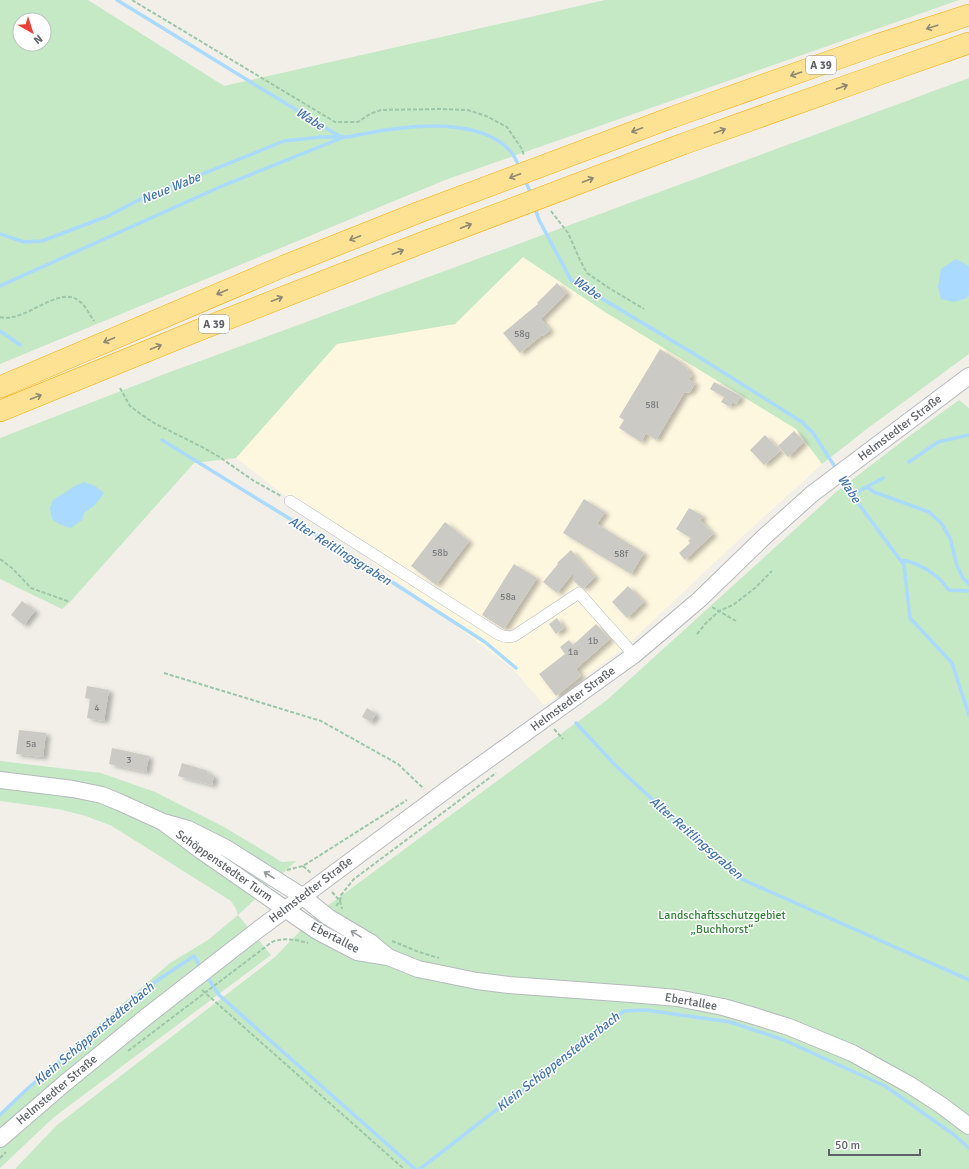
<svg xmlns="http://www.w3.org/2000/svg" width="969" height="1169" viewBox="0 0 969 1169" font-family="Signika,sans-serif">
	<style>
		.commercial { fill: #fef7e0 }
		.green { fill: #c5e8c5; fill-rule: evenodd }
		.water { fill: #aadaff }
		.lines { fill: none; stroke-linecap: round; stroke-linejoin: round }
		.stream { stroke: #aadaff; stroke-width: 3.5 }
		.building { fill: #cccac5; filter: url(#shadow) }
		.street-casing { stroke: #b5b8bc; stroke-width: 12 }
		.secondary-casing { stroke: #b6babf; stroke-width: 18 }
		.highway-casing { stroke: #f9ab00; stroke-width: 22 }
		.path { stroke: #9cc7a9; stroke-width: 2; stroke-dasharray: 4 2; stroke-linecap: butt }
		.street { stroke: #fff; stroke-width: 11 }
		.secondary { stroke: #fff; stroke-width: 16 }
		.highway { stroke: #fde293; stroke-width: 21 }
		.highway-bridge-casing { stroke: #f9ab00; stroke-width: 22; stroke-linecap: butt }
		.highway-bridge { stroke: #fde293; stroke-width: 21 }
		.oneway { stroke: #8e8975 }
		.oneway2 { stroke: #979a9d }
		.labels { text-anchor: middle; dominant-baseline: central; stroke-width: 3; stroke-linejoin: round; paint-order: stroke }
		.number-label { font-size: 10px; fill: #7a7d7f }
		.shield { fill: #fff; stroke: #8f9295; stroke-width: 1 }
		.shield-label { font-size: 11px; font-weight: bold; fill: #5f6368 }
		.street-label { font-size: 12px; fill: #5f6368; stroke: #fff }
		.park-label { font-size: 12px; fill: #348238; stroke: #fff }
		.water-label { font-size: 13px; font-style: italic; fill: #4174aa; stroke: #fff }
	</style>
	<defs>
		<filter id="shadow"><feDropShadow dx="4.5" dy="2.5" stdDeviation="2" flood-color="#0004"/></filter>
	</defs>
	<rect width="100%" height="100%" fill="#f1efe8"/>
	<path class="commercial" d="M523 257 605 312 663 344 796 429 822 464 745 534 626 646 559 696 544 705 513 669 236 458 270 407 322 340 455 324Z"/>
	<path class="green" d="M0 0H88L224 86 605 0H959L445 180 0 364ZM20 20H44V44H20Z
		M969 78V354L868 428 822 464 796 429 605 312 523 257 455 324 337 344 236 458 194 463 70 602 62 609 0 579V438L162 375Z
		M959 400 969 408V1169H15L57 1125 275 957 303 928 326 907 607 700 835 493 904 440Z
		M0 761 101 773 155 792 224 827 282 862 296 861 238 915 271 955 54 1117 0 1168V1115L62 1056 170 963 208 940 238 915 236 909 231 901 112 826 86 816 58 809 0 801Z"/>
	<path class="water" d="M956 259 969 266V294L967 298 954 302 941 299 938 287 941 269Z
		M84 482 95 486 104 493 95 505 84 513 82 520 71 528 59 524 52 519 50 508 53 500 75 486Z"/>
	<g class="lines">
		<path class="stream" d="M117 0 334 133C337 135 342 137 345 137 349 137 354 136 357 135 369 133 382 130 394 129 429 124 487 122 512 153 515 157 517 162 519 167
			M525 180 531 194
			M535 208 539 220 571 280 691 352 802 422 813 433 837 470
			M0 234 24 242 42 241 108 216 143 198 284 141 321 137H341
			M0 286 222 186 344 137
			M0 331 20 345
			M162 440 381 575 485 642 516 668
			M909 462 938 442 969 435
			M842 478 852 495 904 565 910 618 952 663 969 715
			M867 487 874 492 929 512 941 523 950 538 957 566 963 578 969 584
			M852 495 883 478
			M900 560C912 561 926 568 936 576 941 580 945 585 949 590L969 591
			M576 723 616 766 737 877 969 980
			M206 975 219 995 415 1169
			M0 1115 26 1090 140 992 194 956 201 968
			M420 1169 624 1011 646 1010 730 1022 784 1040 885 1086 953 1134 969 1148"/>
	</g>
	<path class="building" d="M557 283 567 293 541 319 550 330 543 336 542 335 520 353 503 333 538 304 537 303Z
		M660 349 681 362 684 366 685 365 692 376 688 379 695 383 690 392 684 393 656 440 646 433 641 442 619 428 624 420 619 417Z
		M714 382 741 396 736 404 732 402 730 407 721 402 724 397 710 389Z
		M794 431 804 442 788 457 778 446Z
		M765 435 780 451 764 465 750 450Z
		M584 499 605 512 597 524 644 553 631 574 563 533Z
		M689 508 703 516 700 520 713 534 685 560 679 553 690 543 688 541 691 538 676 529Z
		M445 522 469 541 436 585 411 566Z
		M571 550 595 577 584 588 579 586 573 580V573L557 593 543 582 558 564 557 563Z
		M514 564 537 578 504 629 482 615Z
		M628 586 644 602 627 618 612 602Z
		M22 601 35 611 24 625 11 615Z
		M557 618 564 628 556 634 549 624Z
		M596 624 610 639 576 669 581 676 556 696 539 674 565 654 560 647 569 640 573 645Z
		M87 686 109 690 104 721 87 718 90 699 85 698Z
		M367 708 376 714 371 722 362 717Z
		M19 730 46 733 43 757 16 754Z
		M112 748 149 756 146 772 109 764Z
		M182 763 208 771 207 773 214 776 212 785 178 776Z"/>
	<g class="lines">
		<g class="street-casing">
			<path id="street" d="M290 501 498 634C504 637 508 638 514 636L579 593 634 655"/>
		</g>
		<g class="secondary-casing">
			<path id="secondary" d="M0 780 73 789 102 795 119 802 163 822 188 829 226 848 302 896 328 917 370 942 387 956
				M163 822 203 852 285 909 317 931 357 952 388 957 418 969 477 981 509 985 631 994 677 998 723 1007 754 1016 789 1027 852 1053 910 1085 941 1105 969 1126
				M0 1139 65 1083 146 1017 259 929 457 782 634 655 666 628 700 599 764 537 812 494 969 376"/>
		</g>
		<g class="highway-casing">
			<path id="highway" d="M673 117 876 45 969 15
				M683 144 886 72 969 43
				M0 387 284 266 417 213
				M0 411 194 332 429 240"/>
		</g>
		<path class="path" d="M132 0 335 122H358L370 114 381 110 442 109 468 110 486 116 507 127 522 149 524 156
			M551 211 568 233 580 260 587 273 609 288 644 309
			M0 317C24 324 59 284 79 301 86 306 89 314 94 321
			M120 388 130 406 142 415 154 423 202 447 218 456 254 481 281 496
			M0 559 12 568 31 588 70 602
			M712 607 736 621
			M697 634 706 623 719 611 733 605 755 588 772 571
			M164 673 321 721 398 764 424 789
			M554 729 563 739
			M303 866 311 873
			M287 870 303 866 407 800
			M332 892 340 901 342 909
			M336 906 340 901 341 895 354 879 496 773
			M392 941 419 952 439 958
			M202 990 404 1169
			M128 1051 272 942C285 937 296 940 308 943
			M0 1158 6 1152"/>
		<use href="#street" class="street"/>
		<use href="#secondary" class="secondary"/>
		<use href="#highway" class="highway"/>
		<g class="highway-bridge-casing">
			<path id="highway-bridge" d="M417 213 673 117
				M429 240 683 144"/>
		</g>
		<use href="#highway-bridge" class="highway-bridge"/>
	</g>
	<defs><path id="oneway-shaft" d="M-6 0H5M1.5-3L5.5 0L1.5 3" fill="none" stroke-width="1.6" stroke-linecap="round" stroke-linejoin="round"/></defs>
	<g class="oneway">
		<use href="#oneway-shaft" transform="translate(932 27) rotate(162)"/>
		<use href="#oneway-shaft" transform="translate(796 74) rotate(161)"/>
		<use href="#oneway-shaft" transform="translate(842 87) rotate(-20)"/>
		<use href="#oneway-shaft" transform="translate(637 130) rotate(159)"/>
		<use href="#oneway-shaft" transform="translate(720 131) rotate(-20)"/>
		<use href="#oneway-shaft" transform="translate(515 176) rotate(159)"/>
		<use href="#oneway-shaft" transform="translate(588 180) rotate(-21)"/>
		<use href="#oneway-shaft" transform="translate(466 226) rotate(-21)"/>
		<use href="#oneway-shaft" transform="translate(355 238) rotate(158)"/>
		<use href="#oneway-shaft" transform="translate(398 252) rotate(-21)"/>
		<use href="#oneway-shaft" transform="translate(222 292) rotate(157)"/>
		<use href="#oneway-shaft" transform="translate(277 299) rotate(-21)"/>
		<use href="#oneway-shaft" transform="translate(109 340) rotate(157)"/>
		<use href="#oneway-shaft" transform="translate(156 347) rotate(-22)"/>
		<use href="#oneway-shaft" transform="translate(36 397) rotate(-22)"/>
	</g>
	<g class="oneway2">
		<use href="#oneway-shaft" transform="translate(269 875) rotate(-147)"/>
		<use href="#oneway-shaft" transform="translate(356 934) rotate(-149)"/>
	</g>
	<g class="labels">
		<g class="number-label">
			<text x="522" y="334">58g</text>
			<text x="652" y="405">58l</text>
			<text x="440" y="553">58b</text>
			<text x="621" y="554">58f</text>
			<text x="508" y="597">58a</text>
			<text x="593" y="641">1b</text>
			<text x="573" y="652">1a</text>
			<text x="97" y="708">4</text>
			<text x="31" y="744">5a</text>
			<text x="129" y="760">3</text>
		</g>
		<g class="shield">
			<rect x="806" y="56" width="30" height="18" rx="3"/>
			<rect x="199" y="315" width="30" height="18" rx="3"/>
		</g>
		<g class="shield-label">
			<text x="821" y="65">A 39</text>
			<text x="214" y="324">A 39</text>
		</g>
		<g class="street-label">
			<text transform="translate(900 428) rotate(-37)">Helmstedter Straße</text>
			<text transform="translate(573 699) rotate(-36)">Helmstedter Straße</text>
			<text transform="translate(224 866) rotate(35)">Schöppenstedter Turm</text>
			<text transform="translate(311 890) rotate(-37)">Helmstedter Straße</text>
			<text transform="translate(335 938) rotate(27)">Ebertallee</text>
			<text transform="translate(691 1002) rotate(10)">Ebertallee</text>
			<text transform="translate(57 1090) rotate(-40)">Helmstedter Straße</text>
		</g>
		<g class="park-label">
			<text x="722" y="915">Landschaftsschutzgebiet<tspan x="722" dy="14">„Buchhorst“</tspan></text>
		</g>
		<g class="water-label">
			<text transform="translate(310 119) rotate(32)">Wabe</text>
			<text transform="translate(171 188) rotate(-22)">Neue Wabe</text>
			<text transform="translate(587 288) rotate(35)">Wabe</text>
			<text transform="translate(849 489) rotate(56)">Wabe</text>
			<text transform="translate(340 551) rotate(32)">Alter Reitlingsgraben</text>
			<text transform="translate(696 838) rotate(41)">Alter Reitlingsgraben</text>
			<text transform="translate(94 1034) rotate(-40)">Klein Schöppenstedterbach</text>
			<text transform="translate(558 1062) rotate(-38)">Klein Schöppenstedterbach</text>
		</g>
	</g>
	<g transform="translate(32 32) rotate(141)"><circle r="19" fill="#ffffff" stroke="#bfc1c3"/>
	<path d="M0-3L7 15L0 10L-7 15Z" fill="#ea4335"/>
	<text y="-6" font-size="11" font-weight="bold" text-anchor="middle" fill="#5f6368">N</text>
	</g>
	<path d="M829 1149v6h91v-6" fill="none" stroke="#5f6368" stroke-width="2"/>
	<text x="835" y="1149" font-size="12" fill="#5f6368" stroke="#ffffff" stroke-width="3" paint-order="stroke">50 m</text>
</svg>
